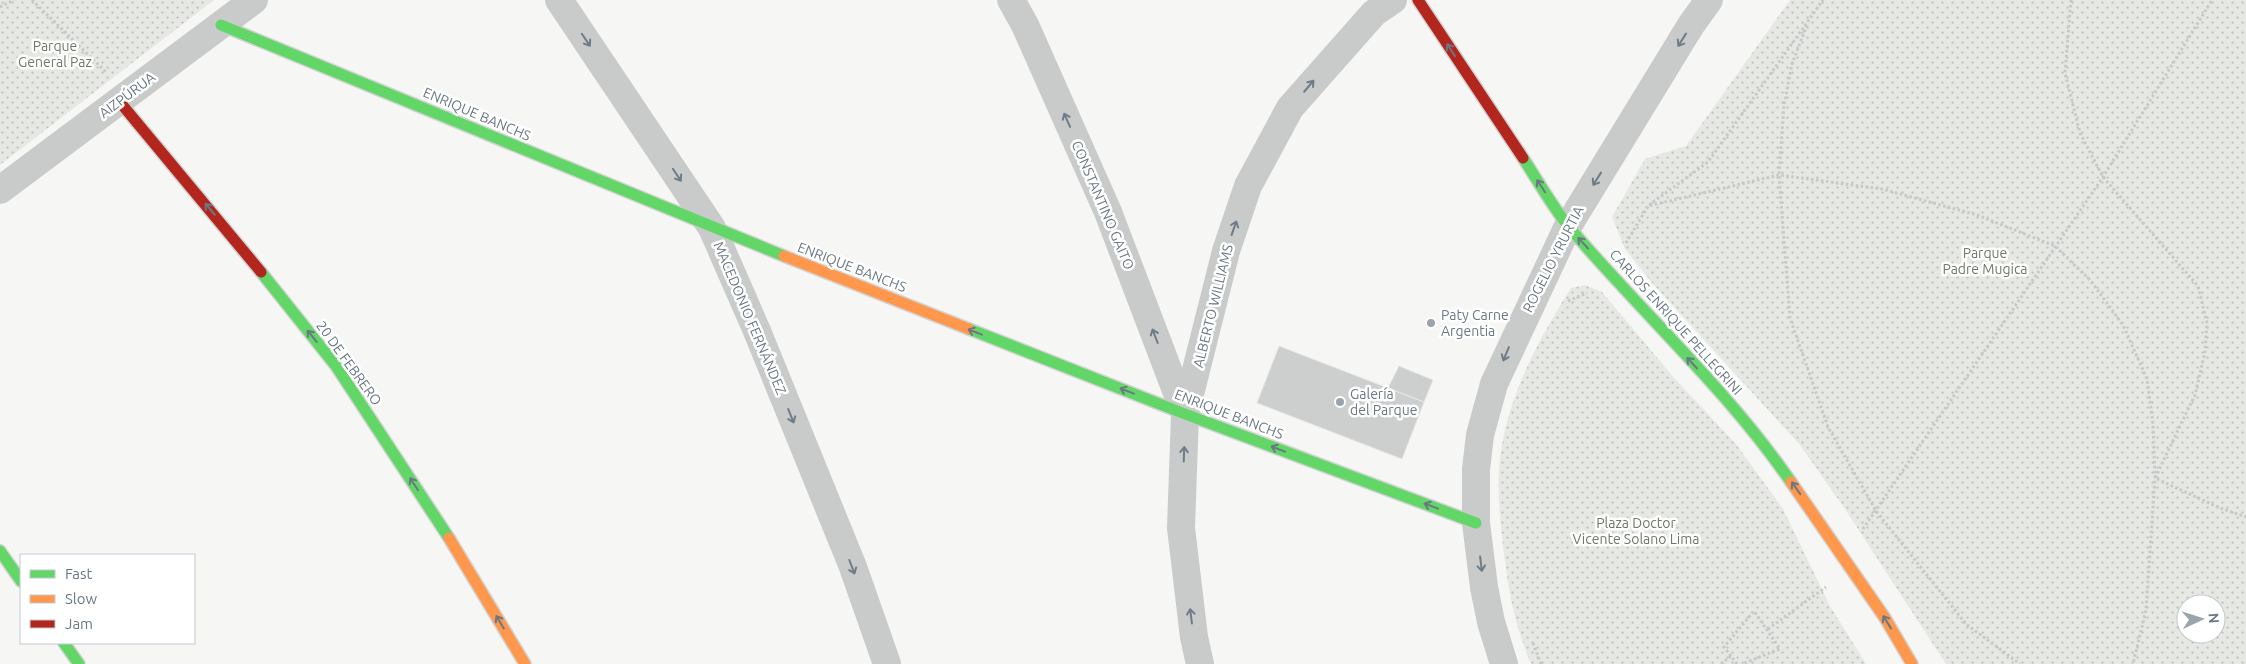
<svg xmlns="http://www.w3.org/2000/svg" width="2246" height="664" viewBox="0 0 2246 664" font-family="Ubuntu,sans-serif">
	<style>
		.park { fill: url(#park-dots); fill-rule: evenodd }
		.building { fill: #cdcece; stroke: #e6e6e5 }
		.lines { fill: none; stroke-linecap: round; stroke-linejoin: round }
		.fast-casing { stroke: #d2d3d3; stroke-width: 14 }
		.slow-casing { stroke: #d2d3d3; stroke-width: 14 }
		.jam-casing { stroke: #d2d3d3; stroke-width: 14 }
		.path { stroke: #c7c8c9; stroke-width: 3; stroke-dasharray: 2.5 2.5; stroke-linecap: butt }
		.street { stroke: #c9cbcb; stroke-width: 28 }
		.fast { stroke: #63d668; stroke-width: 11 }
		.slow { stroke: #ff974d; stroke-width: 11 }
		.jam { stroke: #b3261e; stroke-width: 11 }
		.oneway { stroke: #6e7c87 }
		.oneway2 { stroke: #697883 }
		.poi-dot { fill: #9aa4ab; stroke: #fff; stroke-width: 2 }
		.labels { text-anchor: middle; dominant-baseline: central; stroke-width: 5; stroke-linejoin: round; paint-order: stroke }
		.park-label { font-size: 14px; fill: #6b7b67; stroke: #fff }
		.street-label { font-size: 14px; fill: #697883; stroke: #fff }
		.poi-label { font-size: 14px; fill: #697883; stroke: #fff; text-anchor: start }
	</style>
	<defs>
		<pattern id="park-dots" width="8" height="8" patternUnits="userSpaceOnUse" patternTransform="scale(1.25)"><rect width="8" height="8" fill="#e5e8e3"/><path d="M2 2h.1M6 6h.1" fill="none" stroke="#bec1bd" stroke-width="1.8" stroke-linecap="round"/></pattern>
	</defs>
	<rect width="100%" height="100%" fill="#f6f6f5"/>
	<path class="park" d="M0 0H214L0 165Z
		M1790 0H2246V664H1946L1845 509 1800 445 1653 284 1625 249 1612 217 1645 159 1686 146ZM2186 604H2216V634H2186Z
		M1585 285 1602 292 1675 379 1736 444 1783 509 1830 606 1866 664H1531C1515 626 1509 594 1504 554 1500 520 1496 485 1501 451 1510 392 1539 339 1571 288Z"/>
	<path class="building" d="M1279 346 1424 402 1402 459 1257 403Z
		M1399 366 1433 380 1424 402 1388 388Z"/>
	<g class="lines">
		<g class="fast-casing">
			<path id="fast" d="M221 25 784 256
				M1523 158C1538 181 1552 206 1569 227 1642 313 1727 389 1791 482
				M261 272 336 366 449 538
				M969 329 1185 414 1476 523
				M0 551 21 581
				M64 643 79 664"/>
		</g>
		<g class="slow-casing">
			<path id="slow" d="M784 256 969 329
				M1791 482 1885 618 1912 664
				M449 538 525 664"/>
		</g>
		<g class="jam-casing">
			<path id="jam" d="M1418 0 1523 158
				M119 101 261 272"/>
		</g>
		<path class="path" d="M32 0 107 73
			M2071 0 2065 73 2080 133 2103 177 2198 286 2207 323 2205 352 2195 395 2155 478 2220 508 2246 517
			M0 7 14 0
			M1807 25 1792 64 1784 105 1779 175 1790 318 1828 427 1876 511 1966 624 2020 664
			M1649 205 1708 162 1823 0
			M1626 243 1648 206 1779 175 1882 189 1977 215 2055 246 2090 280 2123 325 2147 379 2153 424 2155 478 2146 610 2133 664
			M1568 301 1587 293
			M1863 529 2103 177 2212 0
			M1768 629 1826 587
			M1533 643 1541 664
			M1721 664 1731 656
			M1737 664 1724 647 1754 611 1780 649 1742 664"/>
		<path class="street" d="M559 0 712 228 757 331 853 567 887 664
			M1011 0 1025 25 1108 212 1185 414
			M0 190 254 0
			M1200 664 1194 637 1181 528 1185 414 1226 251 1248 186 1290 108 1374 13 1393 0
			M1504 664 1491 622 1484 587 1476 523V469L1480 435 1494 384 1568 226 1691 25 1709 0"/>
		<use href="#fast" class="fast"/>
		<use href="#slow" class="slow"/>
		<use href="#jam" class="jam"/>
	</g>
	<defs><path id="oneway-shaft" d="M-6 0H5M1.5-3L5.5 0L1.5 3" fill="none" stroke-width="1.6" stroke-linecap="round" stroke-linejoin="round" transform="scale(1.25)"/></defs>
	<g class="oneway">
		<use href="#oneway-shaft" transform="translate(586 40) rotate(56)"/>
		<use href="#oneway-shaft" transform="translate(1682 40) rotate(122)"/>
		<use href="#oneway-shaft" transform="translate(1309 86) rotate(-50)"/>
		<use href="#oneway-shaft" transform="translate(1067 120) rotate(-114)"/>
		<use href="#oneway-shaft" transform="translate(677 175) rotate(56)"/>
		<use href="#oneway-shaft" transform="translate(1597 179) rotate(122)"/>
		<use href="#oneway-shaft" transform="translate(1234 228) rotate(-71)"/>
		<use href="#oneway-shaft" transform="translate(1155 336) rotate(-111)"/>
		<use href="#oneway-shaft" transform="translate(1506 354) rotate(113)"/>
		<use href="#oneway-shaft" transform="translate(791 416) rotate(68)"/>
		<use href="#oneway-shaft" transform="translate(1184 454) rotate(-88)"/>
		<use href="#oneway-shaft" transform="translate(1481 564) rotate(83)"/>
		<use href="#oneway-shaft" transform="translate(852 567) rotate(69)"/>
		<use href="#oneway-shaft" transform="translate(1191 616) rotate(-97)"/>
	</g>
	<g class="oneway2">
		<use href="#oneway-shaft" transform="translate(1451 50) rotate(-123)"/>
		<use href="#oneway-shaft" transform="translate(1541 186) rotate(-123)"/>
		<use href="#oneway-shaft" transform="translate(210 209) rotate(-130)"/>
		<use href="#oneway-shaft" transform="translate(1583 243) rotate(-133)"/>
		<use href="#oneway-shaft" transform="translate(975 332) rotate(-159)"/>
		<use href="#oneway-shaft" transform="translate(312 336) rotate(-129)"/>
		<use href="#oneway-shaft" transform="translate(1692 363) rotate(-133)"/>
		<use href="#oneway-shaft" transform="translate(1127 391) rotate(-159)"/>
		<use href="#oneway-shaft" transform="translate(1278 449) rotate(-159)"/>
		<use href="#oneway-shaft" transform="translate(414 484) rotate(-123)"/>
		<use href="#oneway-shaft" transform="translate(1796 488) rotate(-125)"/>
		<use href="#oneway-shaft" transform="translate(1431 506) rotate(-159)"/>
		<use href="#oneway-shaft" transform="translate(500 622) rotate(-121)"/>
		<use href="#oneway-shaft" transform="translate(1887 622) rotate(-122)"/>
	</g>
	<g class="poi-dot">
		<circle cx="1431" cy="323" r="5"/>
		<circle cx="1340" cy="402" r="5"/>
	</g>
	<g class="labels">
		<g class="park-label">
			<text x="55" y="46">Parque<tspan x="55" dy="16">General Paz</tspan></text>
			<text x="1985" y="253">Parque<tspan x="1985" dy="16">Padre Mugica</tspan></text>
			<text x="1636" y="523">Plaza Doctor<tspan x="1636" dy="16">Vicente Solano Lima</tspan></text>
		</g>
		<g class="street-label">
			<text transform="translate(127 95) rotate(-37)">AIZPÚRUA</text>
			<text transform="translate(477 114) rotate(23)">ENRIQUE BANCHS</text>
			<text transform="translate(1103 205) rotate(67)">CONSTANTINO GAITO</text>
			<text transform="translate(1553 259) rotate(-63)">ROGELIO YRURTIA</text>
			<text transform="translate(852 267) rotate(21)">ENRIQUE BANCHS</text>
			<text transform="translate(1213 306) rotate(-76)">ALBERTO WILLIAMS</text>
			<text transform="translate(750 318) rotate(67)">MACEDONIO FERNÁNDEZ</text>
			<text transform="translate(1676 322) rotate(48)">CARLOS ENRIQUE PELLEGRINI</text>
			<text transform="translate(349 363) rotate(54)">20 DE FEBRERO</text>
			<text transform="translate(1229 414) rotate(21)">ENRIQUE BANCHS</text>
		</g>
		<g class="poi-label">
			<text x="1441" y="315">Paty Carne<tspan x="1441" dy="16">Argentia</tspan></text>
			<text x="1350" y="394">Galería<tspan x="1350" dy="16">del Parque</tspan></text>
		</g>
	</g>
	<rect x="20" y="554" width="175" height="90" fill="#ffffff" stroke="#c3c9cd"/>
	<rect x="30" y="570" width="25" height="8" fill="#63d668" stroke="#c3c9cd"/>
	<text x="65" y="579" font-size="15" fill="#697883">Fast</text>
	<rect x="30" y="595" width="25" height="8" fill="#ff974d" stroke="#c3c9cd"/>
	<text x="65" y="604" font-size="15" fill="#697883">Slow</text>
	<rect x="30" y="620" width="25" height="8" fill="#b3261e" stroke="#c3c9cd"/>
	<text x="65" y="629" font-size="15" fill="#697883">Jam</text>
	<g transform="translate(2201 619) rotate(86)"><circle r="24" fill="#ffffff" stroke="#c3c9cd"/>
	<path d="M0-4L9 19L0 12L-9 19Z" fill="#9aa4ab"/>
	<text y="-8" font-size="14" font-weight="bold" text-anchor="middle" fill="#697883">N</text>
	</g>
</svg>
